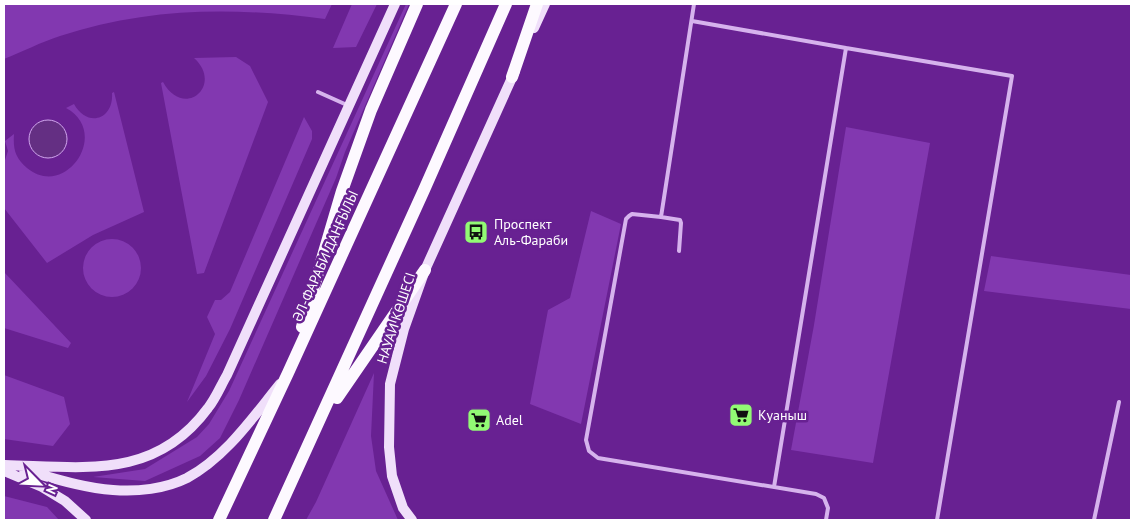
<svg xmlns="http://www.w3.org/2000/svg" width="1135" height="524" viewBox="0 0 1135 524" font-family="'PT Sans',sans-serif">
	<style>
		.green { fill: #8238b0 }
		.water { fill: #642f83; stroke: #d1a6ee }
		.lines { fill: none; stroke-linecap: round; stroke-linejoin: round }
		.lane { stroke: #d6b3ed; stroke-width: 4 }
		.secondary { stroke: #f0dffa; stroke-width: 10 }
		.primary { stroke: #fdf9ff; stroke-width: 12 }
		.labels { text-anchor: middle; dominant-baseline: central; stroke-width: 5; stroke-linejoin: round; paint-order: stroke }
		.poi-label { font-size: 14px; fill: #fff; stroke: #682192; text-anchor: start }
		.street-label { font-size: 14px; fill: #fff; stroke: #682192 }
	</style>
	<rect width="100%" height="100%" fill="#682192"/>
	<path class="green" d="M4 4H332L325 19C235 7 148 7 60 36 41 42 22 52 4 59Z
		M352 4H377L356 47 333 48Z
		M406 4H409L345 152 336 178 239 400 220 438 200 456 145 481 93 477 145 469 197 437 209 424 229 391Z
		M236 57 250 66 268 102 204 273 197 274 161 83 163 82C184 120 224 85 194 58Z
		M114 92 144 212 93 235 47 263 4 208V163L8 151 5 141 14 134C13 149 15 158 27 168 66 200 111 132 66 108L74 104C87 128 114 120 112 93Z
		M304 117 312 131V139L230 329 206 376 187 402 215 334 207 317 215 300H221L230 292Z
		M846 127 930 143 873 463 791 450 814 325Z
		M591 211 621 224 581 424 530 404 548 310 570 298Z
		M83 268a29 29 0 1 1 58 0a29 29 0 1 1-58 0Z
		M991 256 1131 275V309L984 291Z
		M4 272 71 343 68 348 4 328Z
		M374 373 371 436 376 471 398 520H306L316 502Z
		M4 375 64 397 70 424 53 446 4 439Z
		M4 496 47 507 59 520H4Z"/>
	<path class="water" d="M29 139a19 19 0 1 1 38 0a19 19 0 1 1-38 0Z"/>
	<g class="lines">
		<path class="lane" d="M694 4 661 217 632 214 629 216 626 219 586 440 589 451 598 458 816 494 824 498 828 508 826 520
			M692 21 846 48 774 487
			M846 48 1012 76 937 520
			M318 92 347 105
			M661 217 680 220 681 223 679 251
			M1094 520 1119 402"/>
		<path class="secondary" d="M534 28 545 4
			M5 465C85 467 155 480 208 408 216 398 221 385 227 375L395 4
			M24 470C53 478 83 488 113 490 137 492 165 489 187 478 226 457 253 417 280 384
			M4 471 42 487 65 501 86 520
			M412 520 403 508 392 476 389 447 390 384 404 329 425 270 515 71"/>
		<path class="primary" d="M512 77 537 4
			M302 327 342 191 371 110 417 4
			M337 398 425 270
			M219 520 288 373 456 4
			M274 520 424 190 506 4"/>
	</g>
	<defs>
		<g id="bus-square" transform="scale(1.25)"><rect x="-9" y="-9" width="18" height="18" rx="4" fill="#92fa74" stroke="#682192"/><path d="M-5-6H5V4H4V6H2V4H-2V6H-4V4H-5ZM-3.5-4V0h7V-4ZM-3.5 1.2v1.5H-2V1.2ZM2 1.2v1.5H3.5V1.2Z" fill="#111"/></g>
		<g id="supermarket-square" transform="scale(1.25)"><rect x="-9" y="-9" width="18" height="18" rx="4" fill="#92fa74" stroke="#682192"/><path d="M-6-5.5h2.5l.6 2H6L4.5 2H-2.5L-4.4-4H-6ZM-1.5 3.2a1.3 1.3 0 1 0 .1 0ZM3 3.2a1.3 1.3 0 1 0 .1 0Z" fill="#111"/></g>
	</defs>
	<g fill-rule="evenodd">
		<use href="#bus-square" x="476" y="232"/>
		<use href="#supermarket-square" x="741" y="415"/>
		<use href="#supermarket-square" x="479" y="420"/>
	</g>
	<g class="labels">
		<g class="poi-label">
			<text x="494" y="224">Проспект<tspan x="494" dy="16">Аль-Фараби</tspan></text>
			<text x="758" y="415">Куаныш</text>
			<text x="496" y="420">Adel</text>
		</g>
		<g class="street-label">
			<text transform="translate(325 256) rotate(-66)">ӘЛ-ФАРАБИ ДАҢҒЫЛЫ</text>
			<text transform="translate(396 318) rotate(-72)">НАУАИ КӨШЕСІ</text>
		</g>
	</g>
	<rect width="1135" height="524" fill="none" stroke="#ffffff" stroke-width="10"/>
	<g transform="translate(40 484) rotate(114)" stroke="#682192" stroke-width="4" paint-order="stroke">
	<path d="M0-4L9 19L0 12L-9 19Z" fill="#ffffff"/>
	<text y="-8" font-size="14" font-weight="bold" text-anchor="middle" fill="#ffffff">N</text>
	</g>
</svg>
